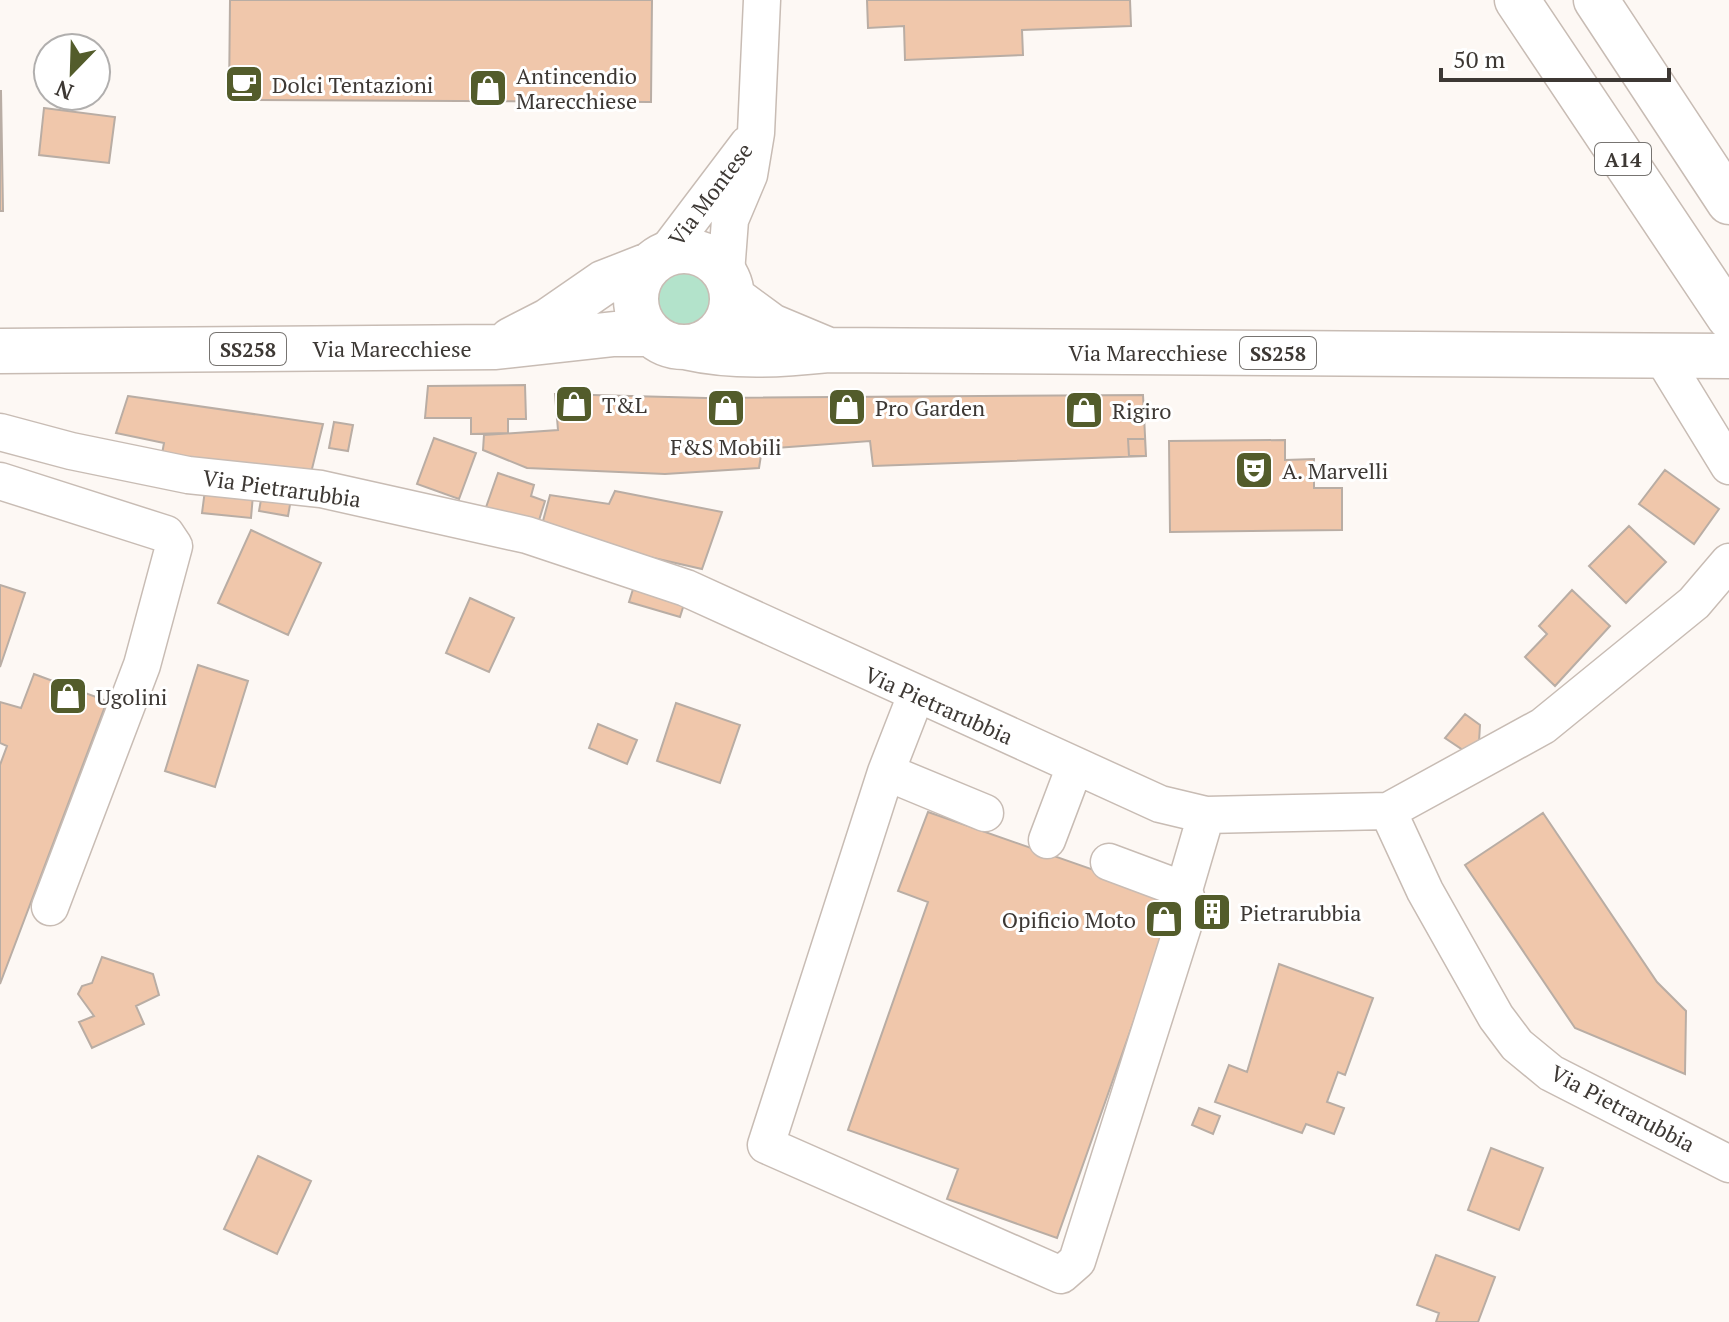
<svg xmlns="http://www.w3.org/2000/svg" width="1729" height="1322" viewBox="0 0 1729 1322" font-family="'PT Serif',serif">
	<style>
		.green { fill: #b3e3cb }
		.building { fill: #f0c7ab; stroke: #b9ada4; stroke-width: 2 }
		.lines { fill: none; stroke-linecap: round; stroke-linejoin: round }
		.minor-casing { stroke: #c8bcb4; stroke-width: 39 }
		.major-casing { stroke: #c8bcb4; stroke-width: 47 }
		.highway-casing { stroke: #c8bcb4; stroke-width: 47 }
		.minor { stroke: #fff; stroke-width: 36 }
		.major { stroke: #fff; stroke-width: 44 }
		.highway { stroke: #fff; stroke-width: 44 }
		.labels { text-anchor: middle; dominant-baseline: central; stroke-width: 6; stroke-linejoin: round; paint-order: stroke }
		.shield { fill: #fff; stroke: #777471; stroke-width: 2 }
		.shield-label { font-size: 20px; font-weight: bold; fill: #3d3834 }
		.poi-label { font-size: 22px; fill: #3d3834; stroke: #fff; text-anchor: start }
		.street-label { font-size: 22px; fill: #3d3834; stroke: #fff }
	</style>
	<rect width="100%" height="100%" fill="#fdf8f4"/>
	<path class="green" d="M656 300a28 28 0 1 1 56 0a28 28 0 1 1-56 0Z"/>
	<path class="building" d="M230 0H652L651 102 229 100Z
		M867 0H1130L1131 26 1022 30 1023 55 905 60 904 26 868 28Z
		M1 91 3 211H0V91Z
		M44 108 115 117 109 163 39 155Z
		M525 385 526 419H508V433L471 434V418H425L428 386Z
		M555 394 706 398 1143 395 1146 456 873 466 870 441 762 449 759 468 665 474 527 468 483 450 484 435 558 430Z
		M128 396 323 424 311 473 162 454 164 443 116 433Z
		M334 422 353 425 348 451 329 448Z
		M434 438 476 453 459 499 417 484Z
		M1128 439H1145L1146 456H1129Z
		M1285 440V460L1314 459V488H1342V530L1170 532 1169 441Z
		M1665 470 1719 509 1694 544 1639 504Z
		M498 473 534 485 531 496 545 501 536 530 484 513Z
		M205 490 253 495 251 518 202 513Z
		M615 491 722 512 702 569 540 532 550 495 609 504Z
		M262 494 291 499 288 516 259 511Z
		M1629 526 1666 562 1626 603 1589 566Z
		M251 530 321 563 288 635 218 603Z
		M0 585 25 593 0 667Z
		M634 586 685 601 680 617 629 602Z
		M1572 590 1610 626 1555 686 1525 657 1547 634 1539 626Z
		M470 598 514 618 489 672 446 653Z
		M198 665 248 681 215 787 165 771Z
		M34 674 107 701 0 984V765L7 746 0 743V702L21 708Z
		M676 703 740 725 720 783 657 761Z
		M1465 714 1480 725 1479 742 1463 750 1445 738Z
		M598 724 637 740 627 764 589 748Z
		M928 812 1177 899 1057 1238 947 1199 958 1169 848 1130 928 902 898 891Z
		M1543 813 1657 982 1686 1011 1685 1074 1575 1028 1465 865Z
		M1209 896 1225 902 1216 928 1199 922Z
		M102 957 153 974 159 995 136 1006 144 1024 92 1048 79 1022 94 1016 78 994 82 986 92 983Z
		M1279 964 1373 998 1345 1075 1338 1072 1327 1102 1344 1108 1334 1134 1306 1124 1302 1133 1215 1102 1229 1065 1247 1072Z
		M1199 1108 1220 1116 1213 1134 1192 1125Z
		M1491 1148 1543 1168 1519 1230 1468 1210Z
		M258 1156 311 1181 277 1254 224 1229Z
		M1436 1255 1495 1277 1478 1322H1436L1439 1313 1417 1305Z"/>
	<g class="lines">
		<g class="minor-casing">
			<path id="minor" d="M664 255 748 144
				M726 273 730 220 749 175 756 133 762 0
				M1661 355 1729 466
				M0 432 71 451 188 475 321 489 527 535 686 588 1160 804 1206 815 1388 811 1543 726 1694 603 1729 562
				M0 481 166 534 174 546 142 665 50 907
				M916 695 886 772 766 1145 1061 1275 1077 1261 1189 907 1184 890 1206 815
				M886 772 985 813
				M1388 811 1425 891 1496 1017 1517 1045 1551 1073 1729 1164
				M1047 840 1075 766
				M1109 862 1184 890"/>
		</g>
		<g class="major-casing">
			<path id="major" d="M636 299a48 48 0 1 1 96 0a48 48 0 1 1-96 0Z
				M733 298 771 326 826 349
				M511 340 548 321 603 283 649 265
				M685 347C734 358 779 355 828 350L1729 356
				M0 351 496 347 614 334H651"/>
		</g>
		<g class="highway-casing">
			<path id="highway" d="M1517 0 1729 317
				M1596 0 1729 202"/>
		</g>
		<use href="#minor" class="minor"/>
		<use href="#major" class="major"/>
		<use href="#highway" class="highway"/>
	</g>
	<defs>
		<g id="cafe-square" transform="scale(2)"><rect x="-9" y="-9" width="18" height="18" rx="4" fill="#535c2b" stroke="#fff"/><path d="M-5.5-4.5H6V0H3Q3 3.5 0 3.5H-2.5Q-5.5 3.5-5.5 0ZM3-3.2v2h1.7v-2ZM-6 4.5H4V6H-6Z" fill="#fff"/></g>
		<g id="shop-square" transform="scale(2)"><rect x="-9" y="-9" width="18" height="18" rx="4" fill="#535c2b" stroke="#fff"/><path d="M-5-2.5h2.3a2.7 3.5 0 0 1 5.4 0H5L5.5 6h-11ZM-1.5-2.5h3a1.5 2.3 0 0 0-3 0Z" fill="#fff"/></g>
		<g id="theatre-square" transform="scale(2)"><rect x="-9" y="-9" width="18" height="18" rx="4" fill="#535c2b" stroke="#fff"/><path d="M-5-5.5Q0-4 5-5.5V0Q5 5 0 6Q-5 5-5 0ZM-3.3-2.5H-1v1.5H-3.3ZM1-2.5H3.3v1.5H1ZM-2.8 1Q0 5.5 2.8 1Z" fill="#fff"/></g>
		<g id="building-square" transform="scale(2)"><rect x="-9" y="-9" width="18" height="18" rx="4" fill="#535c2b" stroke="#fff"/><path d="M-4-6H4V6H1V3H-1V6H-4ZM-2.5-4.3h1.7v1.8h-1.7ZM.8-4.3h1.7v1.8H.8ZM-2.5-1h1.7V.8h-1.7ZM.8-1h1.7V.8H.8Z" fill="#fff"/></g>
	</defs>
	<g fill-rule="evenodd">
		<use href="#cafe-square" x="244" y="84"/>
		<use href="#shop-square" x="488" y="88"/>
		<use href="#shop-square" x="574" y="404"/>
		<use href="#shop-square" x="847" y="407"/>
		<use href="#shop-square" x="726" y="408"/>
		<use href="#shop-square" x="1084" y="410"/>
		<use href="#theatre-square" x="1254" y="470"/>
		<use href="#shop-square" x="68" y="696"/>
		<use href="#building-square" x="1212" y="912"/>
		<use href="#shop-square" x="1164" y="919"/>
	</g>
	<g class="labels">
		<g class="shield">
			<rect x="1595" y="143" width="56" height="32" rx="6"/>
			<rect x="210" y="333" width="76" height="32" rx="6"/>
			<rect x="1240" y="337" width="76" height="32" rx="6"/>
		</g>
		<g class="shield-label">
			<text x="1623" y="159">A14</text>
			<text x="248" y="349">SS258</text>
			<text x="1278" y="353">SS258</text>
		</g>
		<g class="poi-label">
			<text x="516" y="75">Antincendio<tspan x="516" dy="25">Marecchiese</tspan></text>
			<text x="272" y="84">Dolci Tentazioni</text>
			<text x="602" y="404">T&amp;L</text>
			<text x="875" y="407">Pro Garden</text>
			<text x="1112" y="410">Rigiro</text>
			<text x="726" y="446" text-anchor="middle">F&amp;S Mobili</text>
			<text x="1282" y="470">A. Marvelli</text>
			<text x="96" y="696">Ugolini</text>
			<text x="1240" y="912">Pietrarubbia</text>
			<text x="1136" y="919" text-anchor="end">Opificio Moto</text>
		</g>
		<g class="street-label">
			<text transform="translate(710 194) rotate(-53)">Via Montese</text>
			<text x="392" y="348">Via Marecchiese</text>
			<text x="1148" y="352">Via Marecchiese</text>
			<text transform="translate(282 488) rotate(8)">Via Pietrarubbia</text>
			<text transform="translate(939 705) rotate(24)">Via Pietrarubbia</text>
			<text transform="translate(1623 1108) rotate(28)">Via Pietrarubbia</text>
		</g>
	</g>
	<g transform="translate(72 72) rotate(203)"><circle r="38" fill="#ffffff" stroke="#b1afae" stroke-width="2"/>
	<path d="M0-6L14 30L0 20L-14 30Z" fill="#535c2b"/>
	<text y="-12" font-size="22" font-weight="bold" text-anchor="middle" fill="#3d3834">N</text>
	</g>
	<path d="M1441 68v12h228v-12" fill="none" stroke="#3d3834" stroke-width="4"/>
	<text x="1453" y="68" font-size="24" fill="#3d3834" stroke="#ffffff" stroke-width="6" paint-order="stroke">50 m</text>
</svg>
